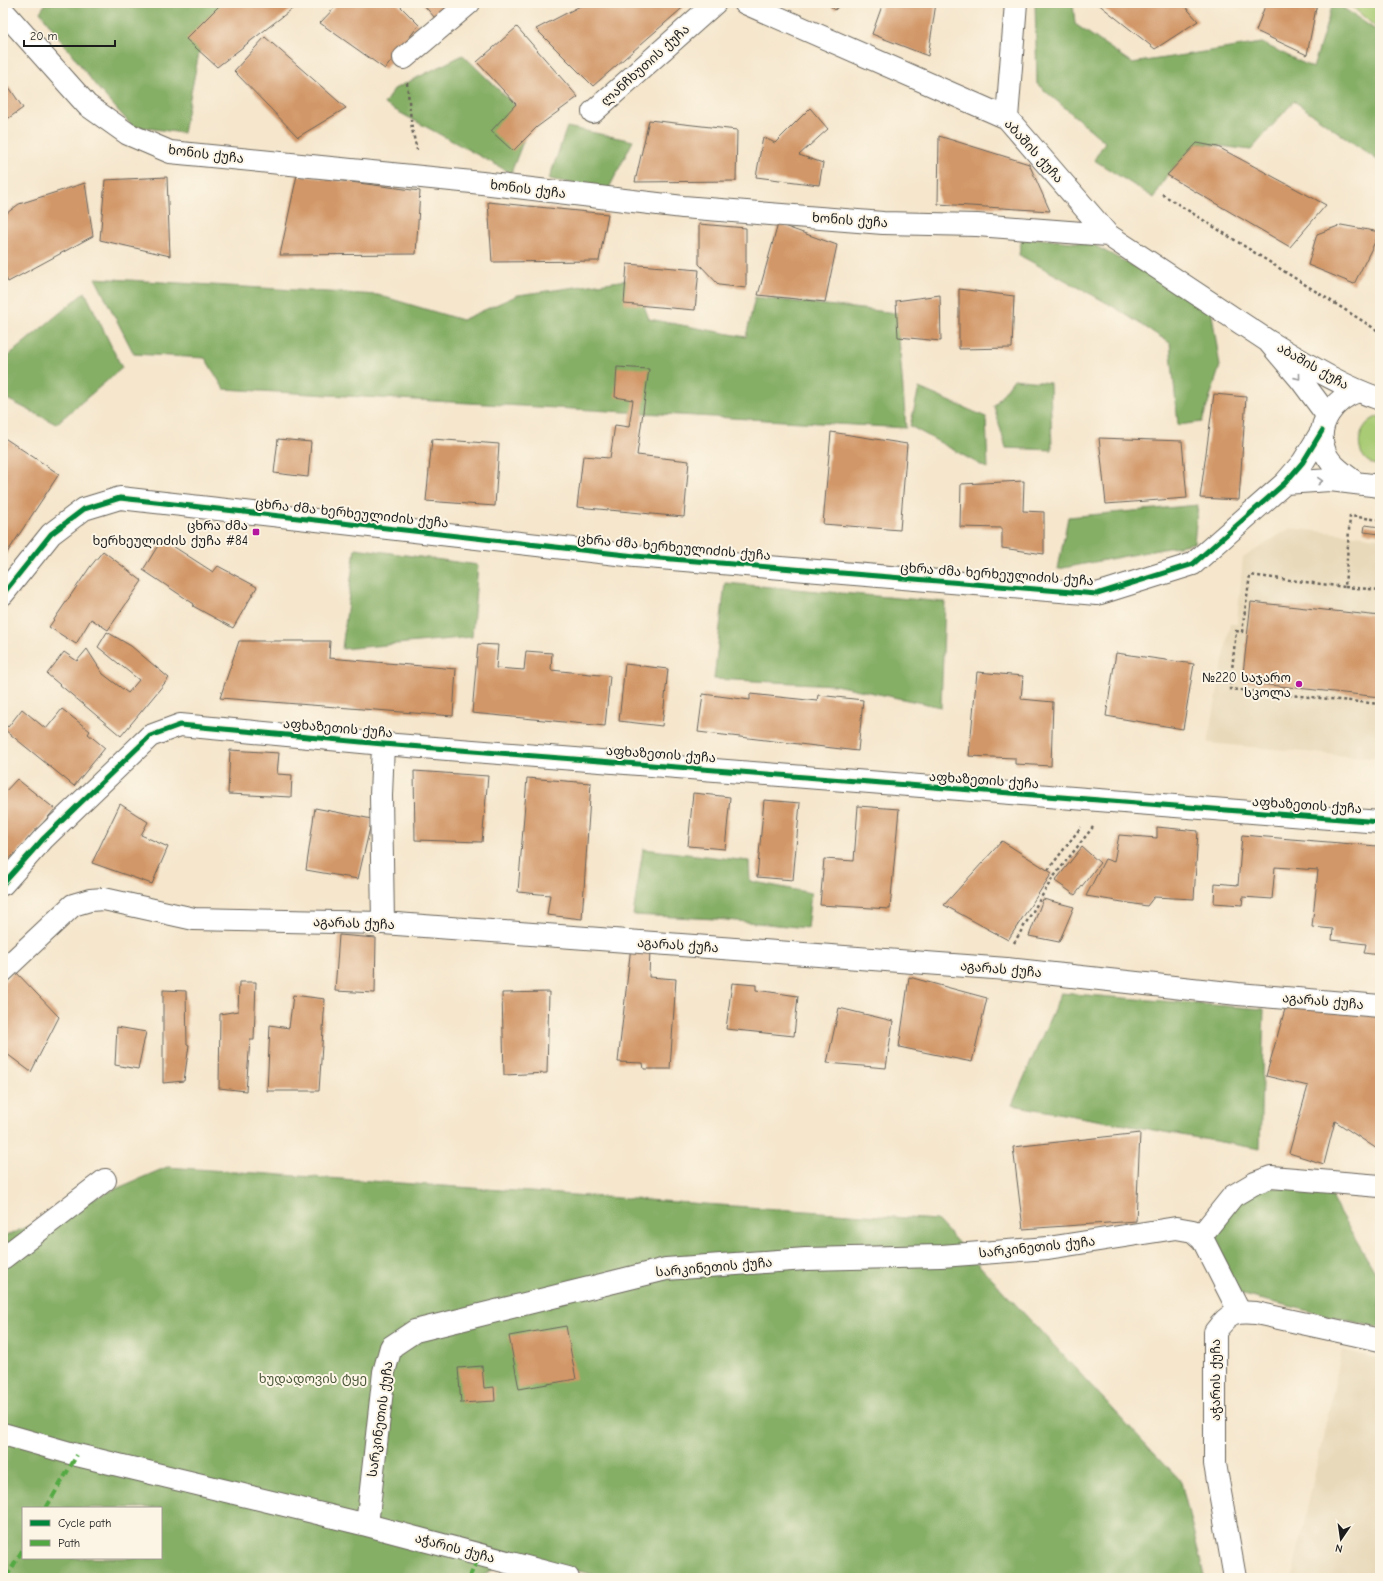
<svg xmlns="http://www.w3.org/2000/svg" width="1383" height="1581" viewBox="0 0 1383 1581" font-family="'Comic Neue','Noto Sans Georgian',sans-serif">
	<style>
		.built { fill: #e8d9ba }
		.green { fill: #a9cb74; stroke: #627448 }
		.forest { fill: #86af66; stroke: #516641; fill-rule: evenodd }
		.building { fill: #d29768 }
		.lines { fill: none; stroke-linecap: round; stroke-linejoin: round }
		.minor-casing { stroke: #68635a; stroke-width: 24 }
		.path { stroke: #68635a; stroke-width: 2.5; stroke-dasharray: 3 3; stroke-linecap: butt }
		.minor { stroke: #fff; stroke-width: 22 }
		.quiet { stroke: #52a943; stroke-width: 4; stroke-dasharray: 8 4; stroke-linecap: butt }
		.cycleway-casing { stroke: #fcf5e5; stroke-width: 8 }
		.cycleway { stroke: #00873e; stroke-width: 5 }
		.oneway { stroke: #999 }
		.poi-dot { fill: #b5179e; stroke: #fcf5e5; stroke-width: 1.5 }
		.labels { text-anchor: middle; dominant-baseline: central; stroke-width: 4; stroke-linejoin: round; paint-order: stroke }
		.street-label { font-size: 13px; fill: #1c1c1c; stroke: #fcf5e5 }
		.poi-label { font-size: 13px; fill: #1c1c1c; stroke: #fcf5e5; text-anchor: end }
		.park-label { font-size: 13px; fill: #4d593b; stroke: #fcf5e5 }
	</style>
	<rect width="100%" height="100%" fill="#fcf5e5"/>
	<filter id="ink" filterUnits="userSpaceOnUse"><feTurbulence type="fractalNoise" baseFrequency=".025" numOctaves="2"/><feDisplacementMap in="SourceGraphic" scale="8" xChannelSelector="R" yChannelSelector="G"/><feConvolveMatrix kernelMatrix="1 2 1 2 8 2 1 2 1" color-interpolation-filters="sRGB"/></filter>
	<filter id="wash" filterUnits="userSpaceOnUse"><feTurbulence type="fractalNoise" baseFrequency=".012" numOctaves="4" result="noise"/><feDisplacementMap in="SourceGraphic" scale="16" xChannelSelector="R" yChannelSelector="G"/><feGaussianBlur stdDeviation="0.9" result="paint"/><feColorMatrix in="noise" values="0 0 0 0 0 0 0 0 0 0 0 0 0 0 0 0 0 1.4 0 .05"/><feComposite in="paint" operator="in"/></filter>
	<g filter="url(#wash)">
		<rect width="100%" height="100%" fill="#f5e6cc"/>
		<path class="built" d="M1290 528 1380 538V759L1208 743 1230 624H1237L1243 558Z
			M1342 1350 1380 1359V1578H1292Z"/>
		<path class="green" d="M1348 3H1380V31Z
			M1380 416V466C1352 463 1353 423 1380 416Z"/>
		<path class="forest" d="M46 3H234L203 33 183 133 132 126 96 86 40 12Z
			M1035 3H1073L1075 24 1132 63 1262 43 1313 68 1333 3H1336L1380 33V162L1294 101 1251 150 1197 143 1167 175 1154 198 1094 160 1105 142 1037 84Z
			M463 55 531 121 511 173 384 104 394 89Z
			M567 127 633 141 608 190 549 179Z
			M1022 237 1092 244 1211 308 1220 366 1202 422 1178 425 1170 343 1109 304 1019 255Z
			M95 278 378 295 462 320 518 295 634 279 649 319 746 337 755 297 897 313 906 428 224 389 205 358 134 354Z
			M85 292 122 368 56 424 3 397V360Z
			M1014 379 1050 383 1052 450 1006 448 994 406Z
			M919 388 986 417 988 469 910 426Z
			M1198 505 1194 543 1058 569 1068 517Z
			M355 548 478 565 472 637 342 649Z
			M725 583 945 602 941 707 835 685 714 679Z
			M643 849 749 861 750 881 811 893 807 928 716 919 633 915Z
			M1061 993 1264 1009 1260 1149 1012 1105Z
			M167 1167 937 1220 1181 1482 1205 1578H609L513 1556 480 1578H3V1237ZM23 1508H161V1558H23Z
			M1260 1187 1330 1191 1337 1208 1380 1280V1328L1239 1294 1211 1232 1239 1199Z"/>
		<g id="blocks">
			<path class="building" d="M222 3H292L296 6 217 67 186 39Z
				M339 3H397L419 25 385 69 320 23Z
				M422 3H451L435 18Z
				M586 3H688L593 86 536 29Z
				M827 3H841L835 10Z
				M883 3H936L928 56 872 34Z
				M1097 3H1182L1198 21 1155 49Z
				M1266 3H1317L1307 55 1256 31Z
				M517 27 578 97 537 127 513 151 491 131 516 104 477 62Z
				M265 37 346 108 298 137 234 71Z
				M3 78 23 108 3 122Z
				M810 108 828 129 799 155 823 163 819 185 756 177 763 137 775 143Z
				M649 120 737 130 736 181 635 182Z
				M939 136 1029 164 1050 211 938 204Z
				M1197 143 1218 147 1326 205 1290 247 1167 175Z
				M297 175 420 191 416 254 280 255Z
				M167 177 170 256 100 240 105 180Z
				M85 183 93 236 8 282 3 273V216L19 204Z
				M488 202 608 214 599 261 492 262Z
				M699 224 746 228V288L719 285 699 264Z
				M778 224 837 245 825 302 758 295Z
				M1341 225 1380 232 1354 284 1308 265 1317 234Z
				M627 264 699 270 695 310 624 304Z
				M959 289 1014 296 1012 348 959 349Z
				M940 295 941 341 898 337 896 301Z
				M617 367 649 369 637 455 689 461 684 517 577 507 583 456 610 458 615 425 629 427 633 400 615 397Z
				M1214 394 1246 397 1239 500 1200 498Z
				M831 432 907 444 900 530 823 524Z
				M3 437 59 474 3 559Z
				M1099 438 1182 441 1187 498 1106 504Z
				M278 439 311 442 308 477 274 473Z
				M432 439 499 444 495 506 426 501Z
				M1024 481 1023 511 1044 512V554L1002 548V528L960 527 961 484Z
				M1365 525 1380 527V534L1364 532Z
				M162 539 213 572 218 566 257 587 233 628 193 606 194 604 143 570Z
				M103 551 142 581 108 630 91 619 76 644 49 627 90 567Z
				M1251 602 1380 616V697L1242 682Z
				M107 632 131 646 169 678 121 736 47 674 64 652 77 661 87 649 103 674 128 693 139 680 98 647Z
				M239 641H330L329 658 456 669 453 716 220 698Z
				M478 644 498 645 496 668 524 670 526 651 552 653 551 670 610 676 605 726 472 713Z
				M1116 653 1194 664 1183 729 1106 716Z
				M625 664 668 669 662 726 619 721Z
				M977 672 1023 676 1021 699 1053 702 1051 766 1015 764V758L969 756Z
				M703 694 750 700V694L817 701 818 695 863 700 858 751 698 732Z
				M22 709 46 729 62 709 90 731 88 734 105 748 74 786 5 730 3 732V723L8 727Z
				M230 750 279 753 277 774 292 775 291 797 228 794Z
				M414 771 488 776 482 842 415 840Z
				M527 778 591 783 582 919 547 915 550 895 518 892Z
				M17 779 55 809 3 870V794Z
				M693 793 730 797 725 849 688 846Z
				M764 800 800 803 793 880 757 877Z
				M120 804 148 822 141 835 168 847 152 884 92 863Z
				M858 806 899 809 890 909 820 905 824 859 854 861Z
				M315 808 372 819 358 879 306 870Z
				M1157 827 1198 831 1194 899 1154 897 1147 906 1086 896 1105 859 1114 862 1119 835 1157 838Z
				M1242 835 1377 846 1378 841H1380L1379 955 1364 953 1366 944 1332 940 1333 929 1312 927 1318 870 1275 867 1272 899 1243 897 1242 905 1214 903 1215 883 1238 885Z
				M1002 841 1052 873 1008 940 944 905Z
				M1082 847 1100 863 1075 895 1055 881Z
				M1043 899 1074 907 1059 942 1029 936Z
				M339 935 376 938 375 993 335 991Z
				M631 946 650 948 649 977 676 979 670 1069H644L643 1063 618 1062Z
				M15 971 59 1017 31 1072 3 1051V983Z
				M909 977 987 998 972 1062 899 1047Z
				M239 982H256L254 1040H250L246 1091 219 1088 220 1014 238 1011Z
				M732 983 756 985V990L798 996 794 1036 726 1029Z
				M163 990 186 991 187 1044 189 1045 184 1081 163 1083Z
				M549 992 547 1073 504 1075 502 993Z
				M293 995 325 999 319 1091H267L270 1025 289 1028Z
				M1287 1002 1380 1013V1151L1335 1121 1324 1164 1289 1153 1308 1086 1266 1076Z
				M839 1008 893 1021 886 1068 827 1063Z
				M117 1027 146 1032 138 1069 115 1065Z
				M1140 1133 1136 1221 1023 1229 1013 1147Z
				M566 1326 576 1379 519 1389 509 1336Z
				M482 1366 484 1388 494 1387 495 1401 461 1403 458 1368Z"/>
		</g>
	</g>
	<g filter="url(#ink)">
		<use href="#blocks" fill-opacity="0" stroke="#68635a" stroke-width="1"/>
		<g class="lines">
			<g class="minor-casing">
				<path id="minor" d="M745 3 1007 118 1108 235 1268 341
					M3 11 87 105 128 134 170 152 482 183 683 207 883 223 977 225 1108 235
					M404 58 469 3
					M593 112 715 3
					M1007 118 1016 3
					M1327 415 1301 380 1268 341C1305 363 1339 385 1380 399
					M1355 482C1344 474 1328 464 1324 449 1315 423 1335 399 1358 391
					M1285 483 1330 480 1380 486
					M3 594 51 534 84 509 120 498 635 556 1097 594 1193 564 1285 483 1303 462 1322 431
					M3 884 44 838 150 736 180 725 383 744 1380 822
					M383 923 381 796 383 744
					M3 971 73 905 90 900 104 899 194 919 383 923 1007 969 1238 994 1380 1006
					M1200 1237 1233 1196 1255 1183 1271 1177 1380 1186
					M3 1258 105 1180
					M3 1434 77 1455 367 1525 568 1578
					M367 1525 384 1372 391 1347 415 1331 666 1269 806 1259 941 1256 1048 1248 1176 1228 1193 1231 1203 1240 1239 1311
					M1235 1578 1215 1464V1332C1228 1314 1234 1311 1256 1313L1380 1340"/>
			</g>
			<path class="path" d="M407 83 412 129 417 150
				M1162 194 1380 332
				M1380 520 1350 516 1345 587 1250 575 1242 632 1236 631 1230 689 1380 704
				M1345 587 1380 590
				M1048 870 1081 827
				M1014 943 1052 879 1093 827"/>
			<use href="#minor" class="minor"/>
			<path class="quiet" d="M46 1508 77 1455
				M6 1578 23 1549
				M469 1578 480 1555"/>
			<g class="cycleway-casing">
				<path id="cycleway" d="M3 594 51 534 84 509 120 498 635 556 1097 594 1193 564 1285 483 1303 462 1322 431
					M3 884 44 838 150 736 180 725 383 744 1380 822"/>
			</g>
			<use href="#cycleway" class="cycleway"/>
		</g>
		<defs><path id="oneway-chevron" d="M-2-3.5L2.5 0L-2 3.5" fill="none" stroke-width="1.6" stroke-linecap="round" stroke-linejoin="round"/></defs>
		<g class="oneway">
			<use href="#oneway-chevron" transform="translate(1298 377) rotate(51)"/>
			<use href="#oneway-chevron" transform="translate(1320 481) rotate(-4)"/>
		</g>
	</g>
	<g class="poi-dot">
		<rect x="252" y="528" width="8" height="8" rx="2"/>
		<circle cx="1299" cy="684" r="4"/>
	</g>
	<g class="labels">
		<g class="street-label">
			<text transform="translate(645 65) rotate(-42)">ლანჩხუთის ქუჩა</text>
			<text transform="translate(1034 151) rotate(48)">აბაშის ქუჩა</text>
			<text transform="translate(206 154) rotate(7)">ხონის ქუჩა</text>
			<text transform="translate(528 189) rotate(7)">ხონის ქუჩა</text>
			<text transform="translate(850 220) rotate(4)">ხონის ქუჩა</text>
			<text transform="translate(1313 366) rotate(30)">აბაშის ქუჩა</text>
			<text transform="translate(352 513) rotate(6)">ცხრა ძმა ხერხეულიძის ქუჩა</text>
			<text transform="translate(674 547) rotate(5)">ცხრა ძმა ხერხეულიძის ქუჩა</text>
			<text transform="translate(997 574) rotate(4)">ცხრა ძმა ხერხეულიძის ქუჩა</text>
			<text transform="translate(338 728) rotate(5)">აფხაზეთის ქუჩა</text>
			<text transform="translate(661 754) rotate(4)">აფხაზეთის ქუჩა</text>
			<text transform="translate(984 780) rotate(4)">აფხაზეთის ქუჩა</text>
			<text transform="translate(1307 805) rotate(4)">აფხაზეთის ქუჩა</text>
			<text transform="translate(354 923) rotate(2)">აგარას ქუჩა</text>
			<text transform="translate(678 945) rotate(4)">აგარას ქუჩა</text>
			<text transform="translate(1001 969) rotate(5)">აგარას ქუჩა</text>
			<text transform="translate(1323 1001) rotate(5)">აგარას ქუჩა</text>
			<text transform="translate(1037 1247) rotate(-6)">სარკინეთის ქუჩა</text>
			<text transform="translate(714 1267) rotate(-5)">სარკინეთის ქუჩა</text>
			<text transform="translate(1215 1380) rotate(-90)">აჭარის ქუჩა</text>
			<text transform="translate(380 1419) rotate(-82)">სარკინეთის ქუჩა</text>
			<text transform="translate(455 1548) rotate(15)">აჭარის ქუჩა</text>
		</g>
		<g class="poi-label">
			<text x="248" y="525">ცხრა ძმა<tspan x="248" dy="15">ხერხეულიძის ქუჩა #84</tspan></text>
			<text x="1291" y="677">№220 საჯარო<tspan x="1291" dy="15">სკოლა</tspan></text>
		</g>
		<g class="park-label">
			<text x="313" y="1378">ხუდადოვის ტყე</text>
		</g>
	</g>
	<rect width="1383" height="1581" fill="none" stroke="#fcf5e5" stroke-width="16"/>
	<rect x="22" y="1507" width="140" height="52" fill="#fcf5e5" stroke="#a29e95"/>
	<rect x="30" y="1520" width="20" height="6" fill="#00873e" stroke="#a29e95"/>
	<text x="58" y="1527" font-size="12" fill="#1c1c1c">Cycle path</text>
	<rect x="30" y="1540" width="20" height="6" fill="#52a943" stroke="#a29e95"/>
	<text x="58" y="1547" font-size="12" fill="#1c1c1c">Path</text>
	<g transform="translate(1341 1539) rotate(193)" stroke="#fcf5e5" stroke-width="3" paint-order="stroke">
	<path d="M0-3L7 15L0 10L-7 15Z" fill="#1c1c1c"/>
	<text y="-6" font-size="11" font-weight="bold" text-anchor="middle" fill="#1c1c1c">N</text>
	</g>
	<path d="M24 40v6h91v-6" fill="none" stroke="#1c1c1c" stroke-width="2"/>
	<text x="30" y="40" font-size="12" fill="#1c1c1c" stroke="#fcf5e5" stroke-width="3" paint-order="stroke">20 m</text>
</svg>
